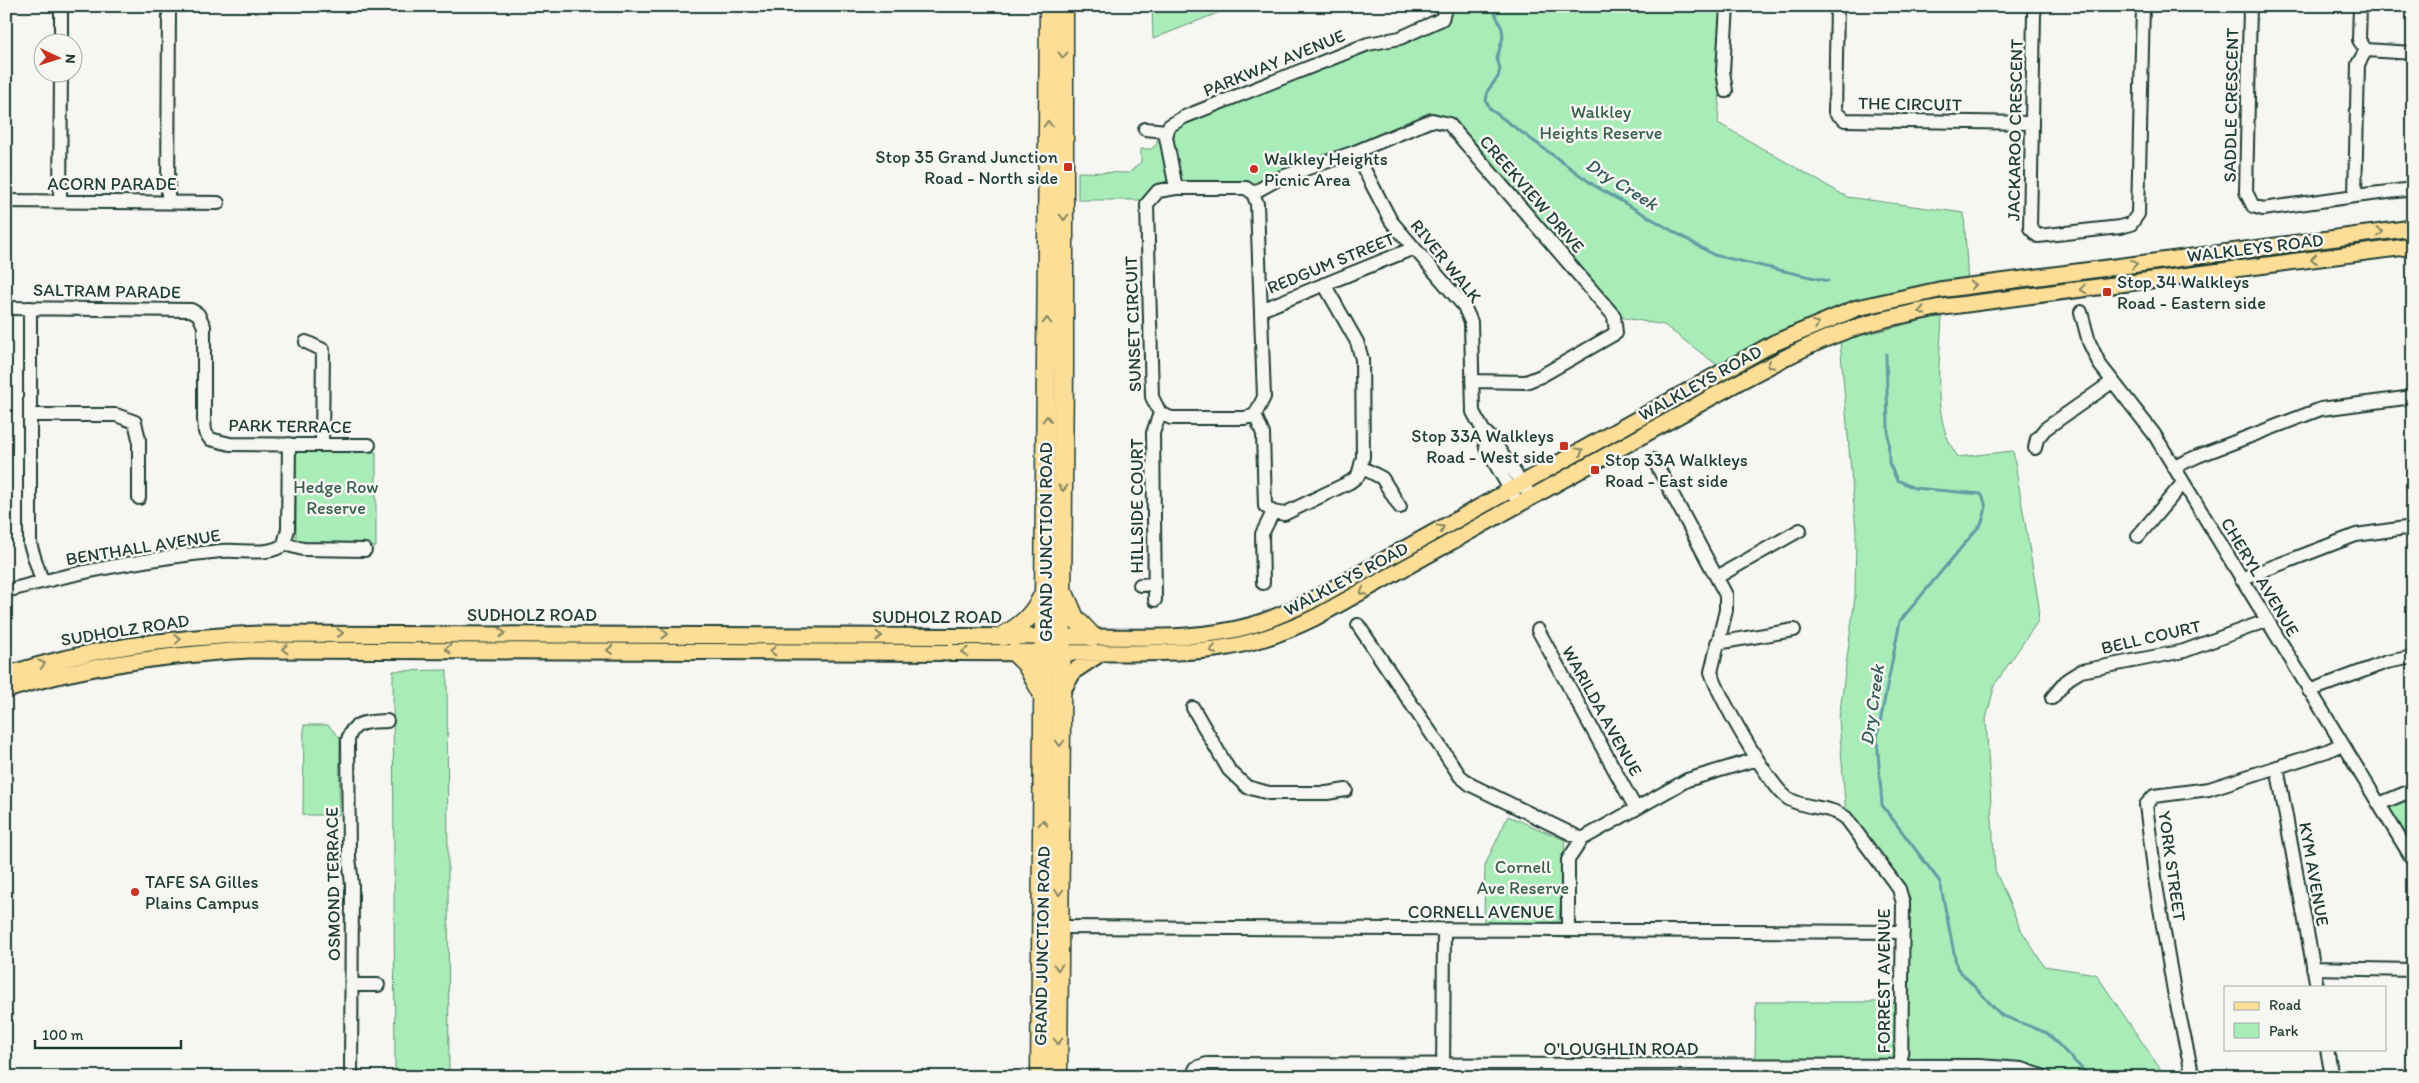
<svg xmlns="http://www.w3.org/2000/svg" width="2419" height="1083" viewBox="0 0 2419 1083" font-family="Itim,sans-serif">
	<style>
		.green { fill: #a8edb8; stroke: #649576 }
		.lines { fill: none; stroke-linecap: round; stroke-linejoin: round }
		.stream { stroke: #629da4; stroke-width: 3 }
		.minor-casing { stroke: #1f3d34; stroke-width: 16 }
		.major-casing { stroke: #1f3d34; stroke-width: 19 }
		.highway-casing { stroke: #1f3d34; stroke-width: 21 }
		.minor { stroke: #f6f6f2; stroke-width: 12 }
		.major { stroke: #fcde96; stroke-width: 15 }
		.highway { stroke: #fcde96; stroke-width: 18 }
		.oneway { stroke: #828560 }
		.poi-dot { fill: #c8321e; stroke: #f6f6f2; stroke-width: 2 }
		.labels { text-anchor: middle; dominant-baseline: central; stroke-width: 5; stroke-linejoin: round; paint-order: stroke }
		.street-label { font-size: 18px; fill: #1f3d34; stroke: #f6f6f2 }
		.park-label { font-size: 18px; fill: #3a604e; stroke: #f6f6f2 }
		.poi-label { font-size: 18px; fill: #1f3d34; stroke: #f6f6f2; text-anchor: start }
		.water-label { font-size: 19px; font-style: italic; fill: #355d59; stroke: #f6f6f2 }
	</style>
	<rect width="100%" height="100%" fill="#f6f6f2"/>
	<filter id="ink" filterUnits="userSpaceOnUse"><feTurbulence type="fractalNoise" baseFrequency=".02" numOctaves="2"/><feDisplacementMap in="SourceGraphic" scale="10" xChannelSelector="R" yChannelSelector="G"/><feConvolveMatrix kernelMatrix="1 2 1 2 8 2 1 2 1" color-interpolation-filters="sRGB"/></filter>
	<g filter="url(#ink)">
		<path class="green" d="M1152 6H1235L1153 39Z
			M1446 6H1725L1718 123 1847 197 1964 213 1968 286 1842 314 1725 371 1664 325 1614 316 1449 124 1432 120 1253 193 1186 183 1178 178 1172 151 1173 131 1181 124 1441 20Z
			M1160 134 1170 179 1148 191 1146 200H1078V172L1129 173 1141 162V149H1151L1157 144V136Z
			M1942 317C1940 362 1930 419 1958 457L2013 451 2039 606 2038 621 1995 684 1986 719 1995 870 2020 928 2044 966 2096 974 2161 1070 2173 1077H2044L2028 1070 1901 1067 1902 898 1846 818 1839 719 1855 597 1856 531 1840 341 1931 318Z
			M296 452H376V547L296 543Z
			M447 670 449 1077H395L393 671Z
			M304 725H328L340 738 339 815H303Z
			M2413 790V860L2379 804Z
			M1508 816 1565 840 1559 922 1484 924 1485 865Z
			M1756 1002H1894L1895 1061 1755 1060Z"/>
		<g class="lines">
			<path class="stream" d="M1492 6 1502 29 1503 37 1497 58 1500 69 1498 77 1488 90 1486 101 1490 109 1595 186 1714 255 1828 281
				M1886 354 1889 463 1897 480 1914 488 1981 494C1988 505 1986 512 1981 524L1900 621 1877 738 1882 805 1940 882 1957 968 2001 1015 2047 1033 2090 1077"/>
			<g class="minor-casing">
				<path id="minor" d="M1837 6 1835 112 1845 120 2032 123
					M2036 6 2034 14 2030 228 2038 236 2120 227 2131 224 2138 214 2143 6
					M2250 6 2246 192 2253 206 2263 209 2355 196 2358 64 2366 50 2359 40 2360 6
					M61 42V6
					M2366 50 2413 53
					M1726 91 1723 71 1727 6
					M1145 129 1167 131
					M1355 152 1391 221 1464 306 1471 322 1473 412 1483 430 1486 448 1514 496
					M1176 188H1246L1253 193 1257 204 1264 397 1255 415 1245 418H1171L1160 413 1152 397 1147 204 1158 191Z
					M1176 188 1166 137 1169 126 1184 117 1368 44 1400 38 1442 19 1446 6
					M1253 193 1282 177 1355 152 1432 120 1449 124 1614 316 1616 333 1541 376 1526 382 1472 381
					M2355 196 2413 189
					M6 201 218 203
					M60 201 61 72
					M168 202 169 6
					M6 308 191 310 198 314 204 326V419L205 432 210 439 230 444 369 445
					M30 308V544L42 581
					M1261 310 1414 248
					M2081 312 2089 342 2100 365 2154 434 2413 860
					M306 342 323 350 322 444
					M31 415H116L135 422 139 439V498
					M1255 415 1263 434 1265 506 1273 512 1284 514 1350 482 1358 476 1363 457 1362 359 1357 342 1324 284
					M1483 430 1491 438 1532 498
					M2035 448 2037 439 2045 429 2112 382
					M1654 460 1726 595V610L1711 672C1719 696 1769 787 1789 799 1807 810 1830 805 1846 818L1899 889 1903 903 1901 1067
					M1361 467 1382 478 1400 507
					M2174 467 2198 456 2321 409 2413 397
					M2138 536 2183 483
					M284 544 288 529 289 444
					M284 544 303 549 365 550
					M1717 577 1800 530
					M2241 579 2356 535 2413 527
					M1263 583 1262 534 1273 512
					M1140 585 1155 584
					M6 591C76 572 149 558 221 551 241 549 269 557 284 544
					M1155 600 1153 433 1160 413
					M1358 625 1460 776 1471 785 1582 839 1687 780 1757 759
					M1538 630 1636 809
					M1717 643 1794 630
					M2309 691 2387 662 2413 657
					M2052 698 2068 679 2081 671 2184 651 2266 621
					M1193 708 1229 770 1247 787 1269 793H1327L1346 790
					M2277 767 2317 987
					M2379 804 2413 790
					M1059 927 1903 932
					M1568 930V860L1582 839
					M2313 968 2413 970
					M352 985H378
					M2327 1049 2332 1077
					M351 1077 352 885 349 857 348 740C352 720 370 722 387 721
					M1192 1077 1196 1068 1207 1064 1979 1066 2022 1069 2045 1077
					M1443 1077 1444 930
					M2193 1077 2174 991 2156 885 2146 805 2154 796 2209 789 2327 751 2342 744"/>
			</g>
			<g class="major-casing">
				<path id="major" d="M6 675C89 648 173 637 259 634L1093 637C1144 637 1199 640 1249 626 1270 620 1290 611 1309 602L1774 343 1857 308 1939 290 2413 228
					M6 690C85 665 166 655 249 650L1127 653C1203 652 1246 652 1316 617L1737 383C1769 366 1801 348 1835 335 1867 322 1902 315 1936 308L2413 246
					M1060 695 1074 671 1101 653"/>
			</g>
			<g class="highway-casing">
				<path id="highway" d="M1065 595 1075 618 1093 637
					M1003 636C1023 625 1034 614 1044 593
					M1014 652 1026 664 1043 695
					M1040 1077 1049 6
					M1058 1077 1064 369V6"/>
			</g>
			<use href="#minor" class="minor"/>
			<use href="#major" class="major"/>
			<use href="#highway" class="highway"/>
		</g>
		<defs><path id="oneway-chevron" d="M-2-3.5L2.5 0L-2 3.5" fill="none" stroke-width="1.6" stroke-linecap="round" stroke-linejoin="round" transform="scale(1.25)"/></defs>
		<g class="oneway">
			<use href="#oneway-chevron" transform="translate(1063 55) rotate(90)"/>
			<use href="#oneway-chevron" transform="translate(1048 124) rotate(-90)"/>
			<use href="#oneway-chevron" transform="translate(1064 217) rotate(90)"/>
			<use href="#oneway-chevron" transform="translate(2380 232) rotate(-7)"/>
			<use href="#oneway-chevron" transform="translate(2314 259) rotate(173)"/>
			<use href="#oneway-chevron" transform="translate(2134 264) rotate(-7)"/>
			<use href="#oneway-chevron" transform="translate(1973 285) rotate(-8)"/>
			<use href="#oneway-chevron" transform="translate(2083 289) rotate(173)"/>
			<use href="#oneway-chevron" transform="translate(1922 311) rotate(169)"/>
			<use href="#oneway-chevron" transform="translate(1047 321) rotate(-90)"/>
			<use href="#oneway-chevron" transform="translate(1816 324) rotate(-22)"/>
			<use href="#oneway-chevron" transform="translate(1770 365) rotate(152)"/>
			<use href="#oneway-chevron" transform="translate(1047 419) rotate(-90)"/>
			<use href="#oneway-chevron" transform="translate(1580 451) rotate(-29)"/>
			<use href="#oneway-chevron" transform="translate(1063 488) rotate(91)"/>
			<use href="#oneway-chevron" transform="translate(1441 528) rotate(-29)"/>
			<use href="#oneway-chevron" transform="translate(1363 592) rotate(152)"/>
			<use href="#oneway-chevron" transform="translate(340 633)"/>
			<use href="#oneway-chevron" transform="translate(502 633)"/>
			<use href="#oneway-chevron" transform="translate(665 634)"/>
			<use href="#oneway-chevron" transform="translate(879 636)"/>
			<use href="#oneway-chevron" transform="translate(178 639) rotate(-6)"/>
			<use href="#oneway-chevron" transform="translate(285 649) rotate(179)"/>
			<use href="#oneway-chevron" transform="translate(448 649) rotate(-180)"/>
			<use href="#oneway-chevron" transform="translate(610 650) rotate(-180)"/>
			<use href="#oneway-chevron" transform="translate(1213 650) rotate(174)"/>
			<use href="#oneway-chevron" transform="translate(773 651) rotate(-180)"/>
			<use href="#oneway-chevron" transform="translate(965 652) rotate(-179)"/>
			<use href="#oneway-chevron" transform="translate(42 664) rotate(-14)"/>
			<use href="#oneway-chevron" transform="translate(1060 743) rotate(90)"/>
			<use href="#oneway-chevron" transform="translate(1043 823) rotate(-89)"/>
			<use href="#oneway-chevron" transform="translate(1059 892) rotate(90)"/>
			<use href="#oneway-chevron" transform="translate(1058 967) rotate(90)"/>
			<use href="#oneway-chevron" transform="translate(1058 1041) rotate(90)"/>
		</g>
	</g>
	<g class="poi-dot">
		<rect x="1063" y="162" width="10" height="10" rx="2.5"/>
		<circle cx="1254" cy="169" r="5"/>
		<rect x="2102" y="287" width="10" height="10" rx="2.5"/>
		<rect x="1559" y="441" width="10" height="10" rx="2.5"/>
		<rect x="1590" y="465" width="10" height="10" rx="2.5"/>
		<circle cx="135" cy="892" r="5"/>
	</g>
	<g class="labels">
		<g class="street-label">
			<text transform="translate(1274 63) rotate(-22)">PARKWAY AVENUE</text>
			<text transform="translate(1910 104) rotate(1)">THE CIRCUIT</text>
			<text transform="translate(2231 105) rotate(-89)">SADDLE CRESCENT</text>
			<text transform="translate(2015 130) rotate(-89)">JACKAROO CRESCENT</text>
			<text x="112" y="184">ACORN PARADE</text>
			<text transform="translate(1532 194) rotate(49)">CREEKVIEW DRIVE</text>
			<text transform="translate(2255 248) rotate(-7)">WALKLEYS ROAD</text>
			<text transform="translate(1446 261) rotate(51)">RIVER WALK</text>
			<text transform="translate(1331 263) rotate(-22)">REDGUM STREET</text>
			<text transform="translate(107 291) rotate(1)">SALTRAM PARADE</text>
			<text transform="translate(1133 324) rotate(-92)">SUNSET CIRCUIT</text>
			<text transform="translate(1700 383) rotate(-29)">WALKLEYS ROAD</text>
			<text transform="translate(290 426) rotate(1)">PARK TERRACE</text>
			<text transform="translate(1137 506) rotate(-90)">HILLSIDE COURT</text>
			<text transform="translate(1046 542) rotate(-90)">GRAND JUNCTION ROAD</text>
			<text transform="translate(143 547) rotate(-9)">BENTHALL AVENUE</text>
			<text transform="translate(2260 577) rotate(59)">CHERYL AVENUE</text>
			<text transform="translate(1346 579) rotate(-28)">WALKLEYS ROAD</text>
			<text x="532" y="615">SUDHOLZ ROAD</text>
			<text x="937" y="617">SUDHOLZ ROAD</text>
			<text transform="translate(125 630) rotate(-9)">SUDHOLZ ROAD</text>
			<text transform="translate(2151 637) rotate(-13)">BELL COURT</text>
			<text transform="translate(1602 711) rotate(61)">WARILDA AVENUE</text>
			<text transform="translate(2172 866) rotate(82)">YORK STREET</text>
			<text transform="translate(2314 874) rotate(80)">KYM AVENUE</text>
			<text transform="translate(333 884) rotate(-91)">OSMOND TERRACE</text>
			<text x="1481" y="912">CORNELL AVENUE</text>
			<text transform="translate(1042 946) rotate(-89)">GRAND JUNCTION ROAD</text>
			<text transform="translate(1884 981) rotate(-90)">FORREST AVENUE</text>
			<text x="1621" y="1049">O'LOUGHLIN ROAD</text>
		</g>
		<g class="park-label">
			<text x="1601" y="112">Walkley<tspan x="1601" dy="21">Heights Reserve</tspan></text>
			<text x="336" y="487">Hedge Row<tspan x="336" dy="21">Reserve</tspan></text>
			<text x="1523" y="867">Cornell<tspan x="1523" dy="21">Ave Reserve</tspan></text>
		</g>
		<g class="poi-label">
			<text x="1058" y="157" text-anchor="end">Stop 35 Grand Junction<tspan x="1058" dy="21">Road - North side</tspan></text>
			<text x="1264" y="159">Walkley Heights<tspan x="1264" dy="21">Picnic Area</tspan></text>
			<text x="2117" y="282">Stop 34 Walkleys<tspan x="2117" dy="21">Road - Eastern side</tspan></text>
			<text x="1554" y="436" text-anchor="end">Stop 33A Walkleys<tspan x="1554" dy="21">Road - West side</tspan></text>
			<text x="1605" y="460">Stop 33A Walkleys<tspan x="1605" dy="21">Road - East side</tspan></text>
			<text x="145" y="882">TAFE SA Gilles<tspan x="145" dy="21">Plains Campus</tspan></text>
		</g>
		<g class="water-label">
			<text transform="translate(1622 184) rotate(32)">Dry Creek</text>
			<text transform="translate(1872 705) rotate(-82)">Dry Creek</text>
		</g>
	</g>
	<rect width="2419" height="1083" fill="none" stroke="#f6f6f2" stroke-width="25"/>
	<rect x="12" y="12" width="2394" height="1058" fill="none" stroke="#1f3d34" stroke-width="2" filter="url(#ink)"/>
	<rect x="2224" y="986" width="162" height="65" fill="#f6f6f2" stroke="#a0aca6"/>
	<rect x="2234" y="1002" width="25" height="8" fill="#fcde96" stroke="#a0aca6"/>
	<text x="2269" y="1010" font-size="15" fill="#1f3d34">Road</text>
	<rect x="2234" y="1023" width="25" height="15" fill="#a8edb8" stroke="#a0aca6"/>
	<text x="2269" y="1036" font-size="15" fill="#1f3d34">Park</text>
	<g transform="translate(58 58) rotate(94)"><circle r="24" fill="#f6f6f2" stroke="#a0aca6"/>
	<path d="M0-4L9 19L0 12L-9 19Z" fill="#c8321e"/>
	<text y="-8" font-size="14" font-weight="bold" text-anchor="middle" fill="#1f3d34">N</text>
	</g>
	<path d="M35 1040v8h146v-8" fill="none" stroke="#1f3d34" stroke-width="2.5"/>
	<text x="42" y="1040" font-size="15" fill="#1f3d34" stroke="#f6f6f2" stroke-width="4" paint-order="stroke">100 m</text>
</svg>
